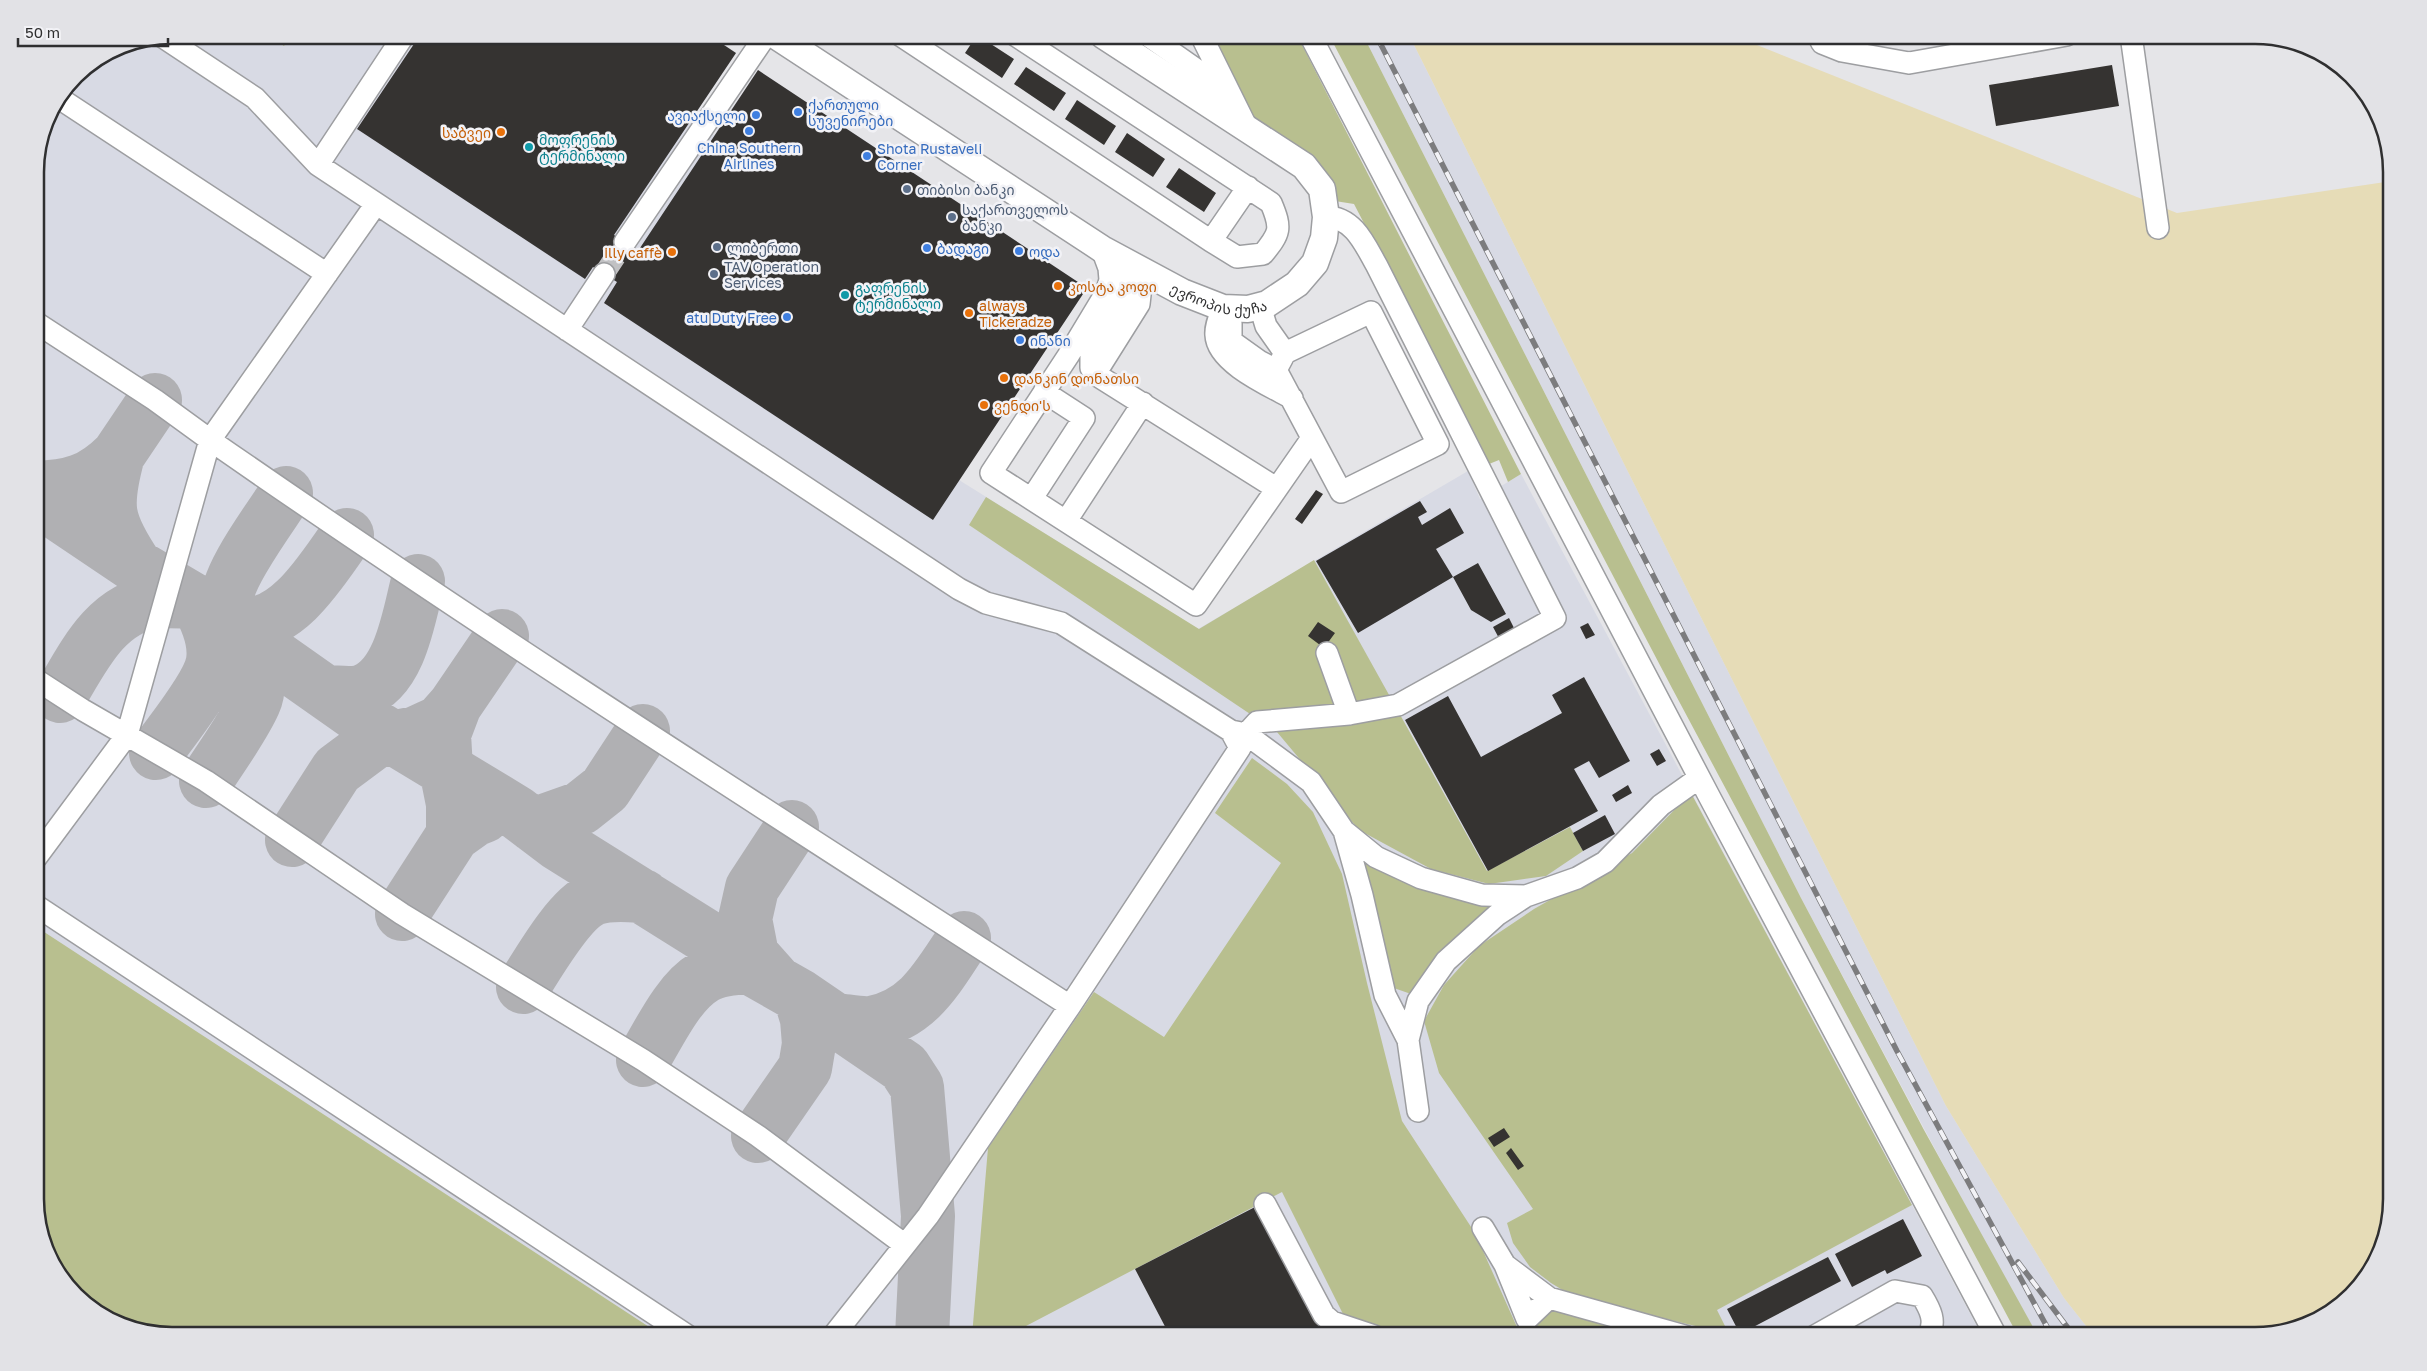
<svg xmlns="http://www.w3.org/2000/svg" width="2427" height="1371" viewBox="0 0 2427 1371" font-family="'Golos Text','Noto Sans Georgian',sans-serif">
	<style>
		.built { fill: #d8dae4 }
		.green { fill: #b8bf8f }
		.sand { fill: #e6dcb7 }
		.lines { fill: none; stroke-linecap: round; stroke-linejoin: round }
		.taxiway { stroke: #b0b0b3; stroke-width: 54 }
		.building { fill: #353331 }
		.minor-tunnel { stroke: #c1c1c3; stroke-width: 21; stroke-dasharray: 21 11; stroke-linecap: butt }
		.minor-casing { stroke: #9d9ea1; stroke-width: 24 }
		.major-casing { stroke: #9d9ea1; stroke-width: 29 }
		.minor { stroke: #fff; stroke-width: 21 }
		.major { stroke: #fff; stroke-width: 26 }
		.rail-casing { stroke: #7c7c7e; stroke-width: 5.5 }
		.rail { stroke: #f2f2f6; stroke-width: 4; stroke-dasharray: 11; stroke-linecap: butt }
		.shop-dot { fill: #3f7fe0; stroke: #f2f2f6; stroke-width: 2 }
		.food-dot { fill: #e8710a; stroke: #f2f2f6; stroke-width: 2 }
		.culture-dot { fill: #0f9aa8; stroke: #f2f2f6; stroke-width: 2 }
		.service-dot { fill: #5c6f8a; stroke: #f2f2f6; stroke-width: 2 }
		.labels { text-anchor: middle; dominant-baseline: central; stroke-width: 5; stroke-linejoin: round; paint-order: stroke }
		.shop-label { font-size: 14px; fill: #366cbe; stroke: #f2f2f6; text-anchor: start }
		.food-label { font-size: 14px; fill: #c56008; stroke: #f2f2f6; text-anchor: start }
		.culture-label { font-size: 14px; fill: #0d838f; stroke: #f2f2f6; text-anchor: start }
		.service-label { font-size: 14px; fill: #4e5e75; stroke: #f2f2f6; text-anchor: start }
		.street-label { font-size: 14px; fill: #2f2f30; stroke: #f2f2f6 }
		.rim { fill: none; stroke: #2f2f30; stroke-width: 2.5 }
	</style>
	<rect width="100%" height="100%" fill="#e5e5e8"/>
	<path class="built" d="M172 35H268L284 46 292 35H709L736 53 692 119 714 135 758 70 1087 288 959 480 1198 629 1468 471 1480 499 1521 474 1982 1336H172L104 1318 54 1268 35 1208V163L49 112 75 75 120 45Z
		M1363 35H1409L1946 1106 2064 1298 2094 1336H2038L1996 1263 1801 898Z"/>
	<path class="green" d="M268 35H292L284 46Z
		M1210 35H1297L1521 474 1508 482 1499 460 1489 464 1354 204 1335 201 1254 121Z
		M1329 35H1363L1801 898 1924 1130 2038 1336H2018L1673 690Z
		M986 497 1199 629 1314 560 1487 871 1570 827 1583 851 1546 876 1489 884 1431 869 1359 830 1277 732 969 525Z
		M1252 758 1287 784 1313 812 1342 874 1367 983 1402 1121 1475 1233 1521 1336H1385L1380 1331 1344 1316 1282 1192 1026 1326 1021 1336H972L988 1148 1094 992 1164 1037 1281 863 1215 813Z
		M1691 793 1912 1205 1717 1310 1729 1334 1574 1297 1551 1283 1530 1267 1513 1243 1507 1223 1533 1209 1439 1073 1424 1021 1444 985 1479 946 1534 909 1632 853Z
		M1365 856 1510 900 1411 994 1391 987 1371 916Z
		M35 926 663 1336H172L104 1318 54 1268 35 1208Z
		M1550 1304 1649 1336H1538L1535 1322Z"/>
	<path class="sand" d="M1409 35H1732L2177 213 2392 181V1199L2374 1267 2324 1317 2255 1336H2094L2064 1298 1946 1106Z"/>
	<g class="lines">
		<path class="taxiway" d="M118 455 155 400
			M35 488C71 487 92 481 118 455 104 507 106 521 136 566
			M35 498 136 566 197 602 369 723 516 812 557 843 704 935 749 967 800 996 904 1067 917 1087 928 1216 922 1336
			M222 620C230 621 238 624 245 624 290 626 324 566 347 535
			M238 631C233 623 228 616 227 606 223 579 271 517 286 493
			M325 692C337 692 352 695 363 691 401 677 409 615 418 581
			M60 696C83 658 105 609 154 602 168 600 183 602 197 602 207 620 216 640 213 661 209 686 172 730 156 753
			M206 781C221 757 243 728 254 703 262 685 257 656 249 639
			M533 825 581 808 605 789 643 731
			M453 835V804L446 769 444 734 455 705 502 636
			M292 840 337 770 376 741 416 733 440 722 455 705
			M402 914 453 835 474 820 484 816
			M776 982 752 955 745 919 752 888 792 827
			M523 987C538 964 568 910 593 899 608 893 627 895 643 896
			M837 1020C847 1021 861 1024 871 1023 920 1014 938 976 964 938
			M643 1060C659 1034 678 992 704 977 717 969 734 968 749 967
			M758 1136 805 1068 809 1044 807 1019 800 996"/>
	</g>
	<path class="building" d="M420 35H709L736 53 614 235 638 251 758 70 1087 288 933 520 604 303 617 282 593 267 585 279 357 129Z
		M866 35H878L871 45 863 39Z
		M937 35H960L954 45Z
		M977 35 1014 59 1002 78 965 53Z
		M2112 65 2119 106 1996 126 1989 85Z
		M1026 67 1066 93 1054 111 1014 84Z
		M1077 100 1116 126 1104 145 1065 119Z
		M1127 133 1165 159 1153 177 1115 152Z
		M1179 168 1216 193 1204 212 1166 187Z
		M1316 490 1323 494 1302 524 1295 519Z
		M1420 501 1427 512 1418 517 1422 525 1450 508 1464 533 1436 549 1453 577 1358 633 1316 561Z
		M1478 563 1506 614 1491 622 1471 610 1453 577Z
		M1509 618 1517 634 1501 642 1493 627Z
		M1318 622 1335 633 1324 648 1308 636Z
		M1588 623 1595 635 1586 639 1580 627Z
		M1584 677 1630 761 1599 778 1589 761 1574 769 1598 811 1488 871 1405 720 1448 696 1481 757 1562 713 1552 695Z
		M1659 749 1666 761 1657 766 1650 754Z
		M1628 785 1632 793 1616 802 1612 795Z
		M1605 815 1615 834 1583 851 1573 833Z
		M1504 1128 1510 1137 1494 1147 1488 1138Z
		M1511 1148 1524 1166 1518 1170 1506 1153Z
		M1257 1206 1322 1332 1314 1336H1170L1135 1269Z
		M1903 1219 1922 1256 1887 1274 1885 1270 1852 1287 1835 1254Z
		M1828 1257 1841 1281 1740 1334 1727 1309Z"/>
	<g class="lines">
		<path class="minor-tunnel" d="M604 274 625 242"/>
		<g class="minor-casing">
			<path id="minor" d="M900 35 1211 241 1237 257 1263 254C1280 233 1282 229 1271 203L1015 35
				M1147 35 1227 91
				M1201 35 1247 128
				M1310 35 1709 796 1996 1336
				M1818 35 1822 43 1842 51 1909 63 2067 35
				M2131 35 2158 228
				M163 37 255 98 318 165 959 589 986 603 1061 623 1231 731 1246 734 1311 782 1344 831 1362 895 1385 995 1408 1040 1418 1111
				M59 98 327 274
				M318 165 404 35
				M1211 241 1248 187
				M625 242 766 35
				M1102 249 1109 268 1110 280 1106 293 1068 356 991 473 1196 605 1312 438
				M1121 259 1125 278 1124 294 1091 349V368L1095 374 1276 488
				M1260 306 1266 326 1285 353
				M1223 308C1220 316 1215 326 1216 335 1217 363 1270 386 1292 398
				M1371 312 1438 444 1341 492 1276 370 1285 353Z
				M35 322 155 400 210 440 376 204
				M1231 323V341L1259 361 1276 370
				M567 330 604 274
				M1095 374 1139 304 1141 286 1138 267
				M1032 498 1084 418 1044 392
				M1066 521 1143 403
				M1327 653 1349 714
				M35 679 83 710 206 781 402 914 643 1060 758 1136 905 1245 928 1216 1070 1006 1240 748 1231 731
				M1246 734 1257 722 1349 714 1398 705 1555 618 1377 266C1365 245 1354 217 1326 217
				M1344 831 1376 857 1421 878 1482 895 1526 896 1577 878 1605 862 1661 805 1699 778
				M35 859 127 735 210 440C492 636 782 820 1070 1006
				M35 905 688 1336
				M1408 1040 1418 1001 1446 961 1497 915 1526 896
				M1265 1204 1324 1315 1332 1322 1374 1336
				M1483 1228 1505 1265 1527 1319 1549 1298 1685 1336
				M1505 1265 1549 1298
				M833 1336 905 1245
				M1815 1336 1895 1291 1922 1296C1930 1309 1937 1322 1928 1336"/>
		</g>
		<g class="major-casing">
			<g id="major">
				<path id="s1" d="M775 35 1102 249 1182 292 1223 308 1248 309 1267 304 1297 284 1315 263 1324 238 1326 217 1322 189 1304 166 1103 35"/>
			</g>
		</g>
		<use href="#minor" class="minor"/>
		<use href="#major" class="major"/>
		<g class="rail-casing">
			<path id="rail" d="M1376 35 1897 1051 2052 1336
				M2018 1262 2074 1336"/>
		</g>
		<use href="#rail" class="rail"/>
	</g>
	<g class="shop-dot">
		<circle cx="798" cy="112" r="5"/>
		<circle cx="756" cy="115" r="5"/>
		<circle cx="749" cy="131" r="5"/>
		<circle cx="867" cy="156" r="5"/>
		<circle cx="927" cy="248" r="5"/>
		<circle cx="1019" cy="251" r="5"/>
		<circle cx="787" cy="317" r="5"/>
		<circle cx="1020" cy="340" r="5"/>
	</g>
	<g class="food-dot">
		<circle cx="501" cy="132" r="5"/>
		<circle cx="672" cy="252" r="5"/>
		<circle cx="1058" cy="286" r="5"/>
		<circle cx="969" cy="313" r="5"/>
		<circle cx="1004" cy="378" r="5"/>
		<circle cx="984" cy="405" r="5"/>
	</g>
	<g class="culture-dot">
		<circle cx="529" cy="147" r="5"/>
		<circle cx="845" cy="295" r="5"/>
	</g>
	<g class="service-dot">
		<circle cx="907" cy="189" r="5"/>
		<circle cx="952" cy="217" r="5"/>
		<circle cx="717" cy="247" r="5"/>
		<circle cx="714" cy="274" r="5"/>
	</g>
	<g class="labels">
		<g class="shop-label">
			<text x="808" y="104">ქართული<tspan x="808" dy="16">სუვენირები</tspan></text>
			<text x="746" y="115" text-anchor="end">ავიაქსელი</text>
			<text x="749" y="147" text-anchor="middle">China Southern<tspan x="749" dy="16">Airlines</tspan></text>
			<text x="877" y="148">Shota Rustaveli<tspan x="877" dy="16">Corner</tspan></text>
			<text x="937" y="248">ბადაგი</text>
			<text x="1029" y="251">ოდა</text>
			<text x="777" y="317" text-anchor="end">atu Duty Free</text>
			<text x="1030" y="340">ინანი</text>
		</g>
		<g class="food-label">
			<text x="491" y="132" text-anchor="end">საბვეი</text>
			<text x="662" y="252" text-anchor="end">illy caffè</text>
			<text x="1068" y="286">კოსტა კოფი</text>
			<text x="979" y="305">always<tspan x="979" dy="16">Tickeradze</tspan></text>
			<text x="1014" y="378">დანკინ დონათსი</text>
			<text x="994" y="405">ვენდი'ს</text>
		</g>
		<g class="culture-label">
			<text x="539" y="139">მოფრენის<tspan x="539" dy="16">ტერმინალი</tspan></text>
			<text x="855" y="287">გაფრენის<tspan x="855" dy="16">ტერმინალი</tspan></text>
		</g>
		<g class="service-label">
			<text x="917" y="189">თიბისი ბანკი</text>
			<text x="962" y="209">საქართველოს<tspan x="962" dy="16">ბანკი</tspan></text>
			<text x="727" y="247">ლიბერთი</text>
			<text x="724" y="266">TAV Operation<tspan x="724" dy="16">Services</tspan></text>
		</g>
		<g class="street-label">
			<text stroke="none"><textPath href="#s1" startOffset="520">ევროპის ქუჩა</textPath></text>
		</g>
	</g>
	<path d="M0 0H2427V1371H0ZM172 44H2255A128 128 0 0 1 2383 172V1199A128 128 0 0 1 2255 1327H172A128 128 0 0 1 44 1199V172A128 128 0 0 1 172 44Z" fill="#e2e2e6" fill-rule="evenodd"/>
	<path class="rim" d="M172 44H2255A128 128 0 0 1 2383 172V1199A128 128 0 0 1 2255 1327H172A128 128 0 0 1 44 1199V172A128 128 0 0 1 172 44Z"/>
	<path d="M18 38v8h150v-8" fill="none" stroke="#2f2f30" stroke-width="2.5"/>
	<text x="25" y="38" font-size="15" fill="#2f2f30" stroke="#f2f2f6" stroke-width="4" paint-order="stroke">50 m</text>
</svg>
